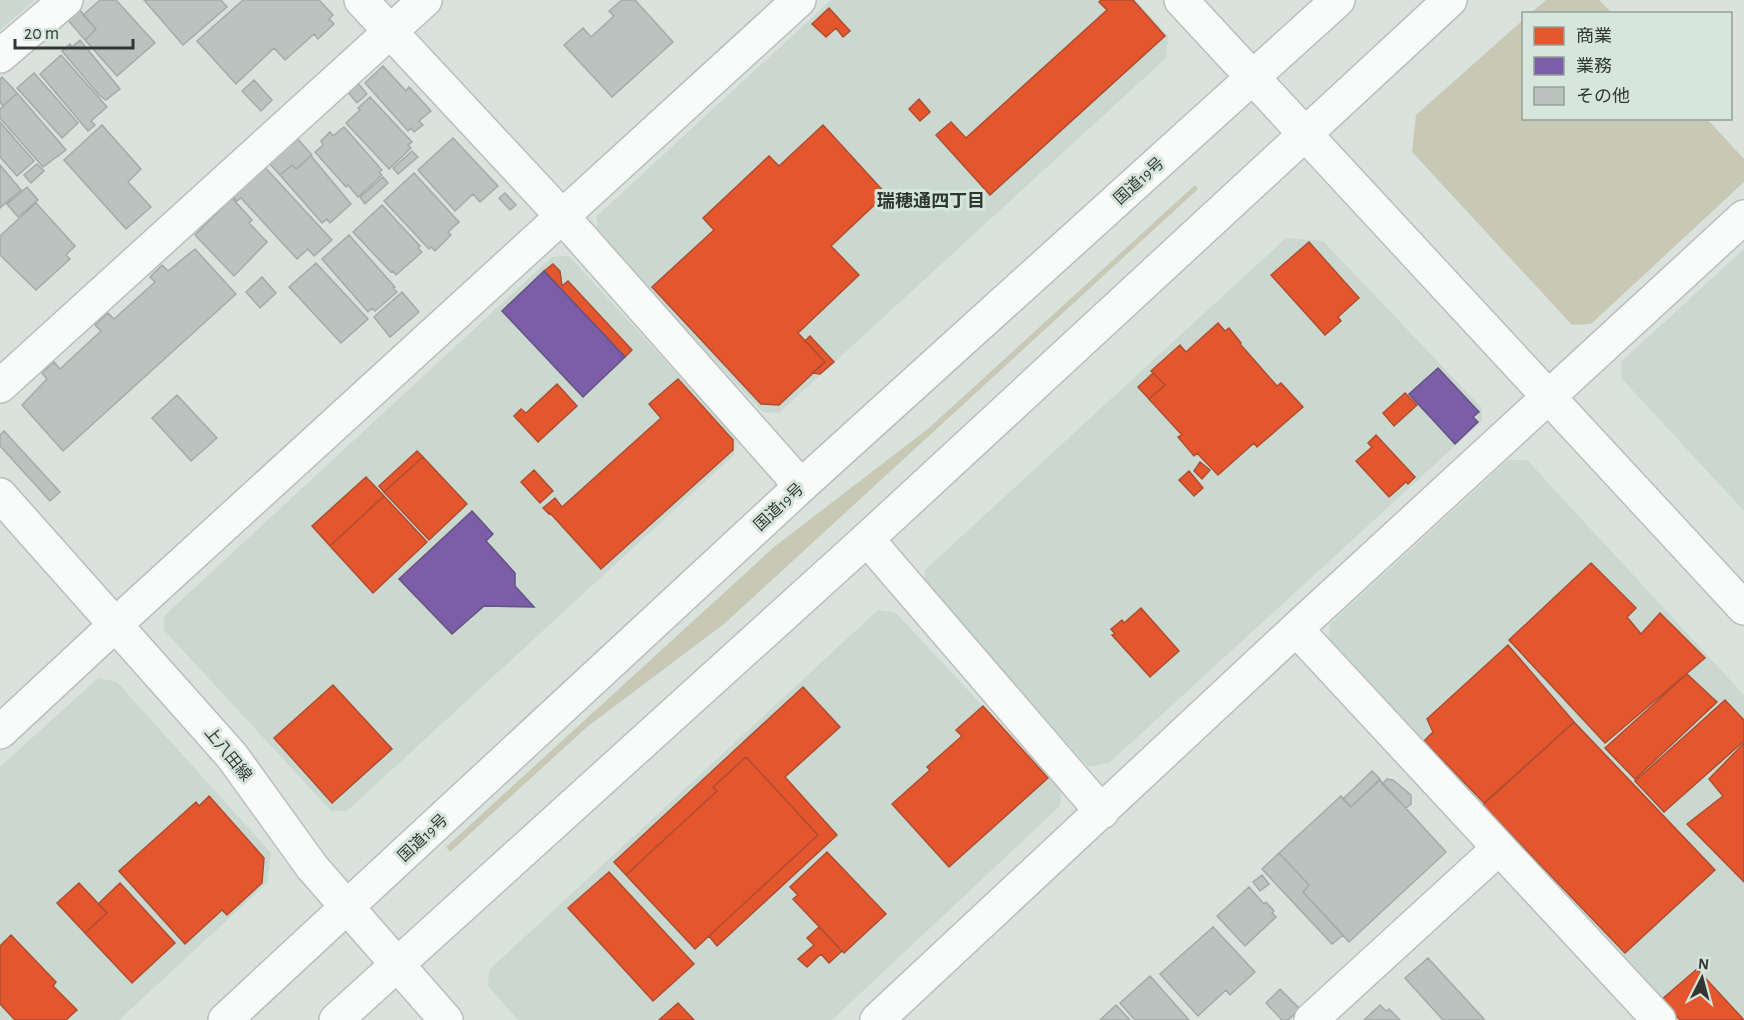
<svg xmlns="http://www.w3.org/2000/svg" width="1744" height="1020" viewBox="0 0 1744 1020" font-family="'Alegreya Sans','Noto Sans JP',sans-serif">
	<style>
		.built { fill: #cad8cf }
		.green { fill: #c7c9b4 }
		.shops { fill: #e4572e; stroke: #af4d30; stroke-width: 1.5 }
		.offices { fill: #7b5ea7; stroke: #655284; stroke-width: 1.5 }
		.building { fill: #bbc2bf; stroke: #a4aaa8; stroke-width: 1.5 }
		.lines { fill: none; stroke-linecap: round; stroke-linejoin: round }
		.minor-casing { stroke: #b9bfbb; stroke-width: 36 }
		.highway-casing { stroke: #b9bfbb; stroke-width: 36 }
		.minor { stroke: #f9fbfa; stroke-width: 33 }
		.highway { stroke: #f9fbfa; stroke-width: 33 }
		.labels { text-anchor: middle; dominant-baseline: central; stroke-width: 6; stroke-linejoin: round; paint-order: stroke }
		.street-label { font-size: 16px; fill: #323733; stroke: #d7e6dc }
		.neighbourhood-label { font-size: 18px; font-weight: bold; fill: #2c3830; stroke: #d7e6dc }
	</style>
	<rect width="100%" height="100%" fill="#dae2dd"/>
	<path class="built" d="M0 0H35L0 30Z
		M831 0H1136L1168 36 1166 58 779 413 763 412 597 234V216Z
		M1286 238 1323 241 1482 408V421L1109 763 1089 767 925 590V570Z
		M1744 249V511L1622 379 1621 362Z
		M569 256 736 438 734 455 347 811H331L164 630V616L552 257Z
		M1508 460H1527L1744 695V1020H1680L1328 643 1330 624Z
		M878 610 896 613 1061 790 1060 806 832 1020H518L488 986 489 970Z
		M98 678 117 682 271 853 267 883 119 1020H0V767Z"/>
	<path class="green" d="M1546 0H1599L1612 13H1531Z
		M1523 20 1524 118 1707 119 1744 159V182L1591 324 1572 325 1412 152 1416 115Z
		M1195 185 1198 189 724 624 587 727 450 852 446 847 774 547 929 428Z"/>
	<path class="shops" d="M1101 0H1133L1165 36 990 195 936 135 951 122 966 138 1107 10 1099 2Z
		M829 8 850 31 843 37 836 28 826 37 812 24Z
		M919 99 930 112 920 121 909 109Z
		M823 125 886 194 831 246 859 275 798 333 825 362 779 405 761 404 652 287 714 230 703 218 769 156 779 166Z
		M1309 242 1359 298 1338 317 1341 321 1325 335 1271 275Z
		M553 264 560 271 562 286 568 281 632 350 625 357 544 271Z
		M1218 323 1225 331 1229 328 1241 343 1240 344 1277 386 1281 383 1303 407 1257 447 1254 443 1218 475 1197 453 1194 456 1178 437 1182 435 1149 399 1165 385 1151 371 1180 345 1186 352Z
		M810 336 834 362 820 374 812 373 825 362 805 341Z
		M1153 373 1165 385 1149 399 1138 387Z
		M678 379 733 440V450L601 569 550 513 549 514 543 508 555 498 562 507 661 418 649 404Z
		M557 384 577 406 538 442 514 416 521 409 526 413Z
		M1405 393 1417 405 1394 426 1383 413Z
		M1376 435 1415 477 1408 484 1406 482 1389 497 1356 461 1372 447 1368 443Z
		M417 451 423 457 384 492 379 486Z
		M423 457 467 504 429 540 384 492Z
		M1200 462 1210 470 1202 479 1194 471Z
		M534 470 553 491 540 503 521 482Z
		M1189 471 1203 488 1194 496 1179 480Z
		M366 477 384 496 330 546 312 526Z
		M384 496 427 542 373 593 330 546Z
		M1591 563 1636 608 1627 617 1641 634 1660 613 1705 658 1605 743 1509 640Z
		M1141 608 1179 651 1150 677 1112 635 1115 634 1111 629 1122 620 1124 623Z
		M1508 645 1574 722 1484 803 1424 741 1433 732 1427 719Z
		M1687 674 1717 702 1635 779 1605 748Z
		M333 685 392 749 332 803 274 738Z
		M803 687 840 727 785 777 837 835 717 946 709 936 818 835 746 757 713 787 717 791 626 875 614 862Z
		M1725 700 1744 720V741L1664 812 1635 781Z
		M983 706 1048 778 949 867 892 804 930 770 927 767 962 736 956 730Z
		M1574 722 1715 870 1625 953 1483 805Z
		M1744 743V882L1687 824 1723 796 1709 779Z
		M746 757 818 835 695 949 626 875 717 791 713 787Z
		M209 796 264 858 262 883 227 915 222 910 185 944 119 871 196 802 199 806Z
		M827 852 886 914 844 953 793 899 798 895 790 887Z
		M609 872 694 964 653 1001 568 908Z
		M79 883 107 913 85 933 57 903Z
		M120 883 175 943 132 983 85 933 107 913 98 904Z
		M819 927 842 951 829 963 821 954 807 967 798 959 814 945 807 938Z
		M11 935 56 982 53 986 77 1010 66 1020H15L0 1004V946Z
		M1697 969 1744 1020H1680L1661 1000Z
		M678 1003 694 1020H659Z"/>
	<path class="offices" d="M544 271 625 357 583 397 502 311Z
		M1438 368 1479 412 1473 417 1478 422 1455 444 1409 394Z
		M472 511 493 534 486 541 515 573V586L534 607 484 606 452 634 399 579Z"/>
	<path class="building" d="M100 0H116L155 43 117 76 85 40 96 29 83 15Z
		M144 0H221L227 7 183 45Z
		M243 0H319L333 15 329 19 334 24 318 39 314 34 285 60 274 48 236 84 197 41Z
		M622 0H635L673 42 612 97 564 45 583 28 591 37 614 16 609 11Z
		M79 9 96 29 85 40 67 19Z
		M80 40 120 89 106 100 99 95 62 51 70 44 72 47Z
		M61 55 107 107 91 121 95 125 88 131 40 74Z
		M383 66 406 91 409 87 431 111 419 121 423 125 414 132 411 128 408 131 365 83Z
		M34 73 78 123 62 138 17 88Z
		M2 77 17 93 3 106 0 102V79Z
		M254 80 272 100 261 111 242 91Z
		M356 81 367 94 357 103 346 90Z
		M17 93 66 150 43 167 0 118V109Z
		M370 97 412 142 408 145 411 148 389 169 346 123 360 110 358 108Z
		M0 122 34 161 17 176 0 157Z
		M102 125 141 169 128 182 151 207 126 229 64 160Z
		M344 127 382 170 379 172 382 175 358 197 348 185 346 187 315 152 323 145 321 141 330 132 333 136Z
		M294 135 312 155 296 169 292 165 280 175 266 160Z
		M453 138 498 186 480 202 473 194 455 211 418 170Z
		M412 151 418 157 398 174 393 168Z
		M311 156 351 204 330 223 327 219 322 223 280 175 292 165 296 169Z
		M261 163 332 240 314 256 308 249 297 259 241 198 237 201 229 193Z
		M37 164 44 171 31 183 24 175Z
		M0 165 21 190 0 208Z
		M414 173 459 222 448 232 451 235 435 251 431 247 429 249 384 201Z
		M383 177 388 183 365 204 360 197Z
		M27 187 38 200 18 217 7 204Z
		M505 193 516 205 510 210 499 198Z
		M232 198 252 220 249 223 267 242 234 276 195 235Z
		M36 203 75 246 66 255 70 259 36 290 0 255V236Z
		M382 205 420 246 418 248 422 252 396 275 393 271 391 272 353 232Z
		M349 235 395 287 393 288 397 292 375 311 372 308 368 312 322 259Z
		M195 249 236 294 63 451 22 405 47 379 42 373 54 362 60 369 101 331 95 325 108 313 114 319 155 282 150 277 162 265 168 271Z
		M316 263 368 319 341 343 289 287Z
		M262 277 276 293 260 308 246 292Z
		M402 292 419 312 390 337 374 317Z
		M177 395 217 438 191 461 152 418Z
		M4 431 60 492 50 501 0 446V435Z
		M1372 771 1380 779 1351 807 1343 799Z
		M1387 779 1393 780 1411 795V804L1406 808 1382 784Z
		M1380 780 1446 852 1349 942 1303 892 1309 885 1279 853 1341 796 1351 807Z
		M1279 853 1309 885 1303 892 1343 935 1332 944 1262 869Z
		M1262 875 1269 884 1260 891 1253 882Z
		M1249 887 1264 904 1266 902 1274 911 1272 913 1276 917 1245 946 1217 916Z
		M1213 927 1255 972 1230 995 1226 990 1198 1016 1160 974Z
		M1428 958 1484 1019 1482 1020H1443L1405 978Z
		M1150 976 1189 1020H1135L1120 1003Z
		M1280 989 1300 1009 1288 1020H1282L1266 1003Z
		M1116 1005 1130 1020H1100Z
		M1380 1005 1386 1011 1389 1009 1400 1020H1364Z"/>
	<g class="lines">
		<g class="minor-casing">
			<path id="minor" d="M361 0 562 216 801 486
				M1181 0 1744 608
				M0 56 66 0
				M0 386 425 0
				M0 495 232 756 312 867 446 1020
				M867 539 1102 812
				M1296 629 1659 1020
				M0 732 115 625 799 0
				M877 1020 1296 629 1744 217
				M1311 1020 1499 848"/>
		</g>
		<g class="highway-casing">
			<path id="highway" d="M225 1020 801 486 1338 0
				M336 1020 867 539 1450 0"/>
		</g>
		<use href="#minor" class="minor"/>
		<use href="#highway" class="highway"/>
	</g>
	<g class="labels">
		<g class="street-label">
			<text transform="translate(1139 181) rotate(-42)">国道19号</text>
			<text transform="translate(779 507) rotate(-43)">国道19号</text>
			<text transform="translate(228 754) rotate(51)">上八田線</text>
			<text transform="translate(423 838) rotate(-43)">国道19号</text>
		</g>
		<g class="neighbourhood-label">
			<text x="931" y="202">瑞穂通四丁目</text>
		</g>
	</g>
	<rect x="1522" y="12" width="210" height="108" fill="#d7e6dc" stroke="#95a098" stroke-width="1.5"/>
	<rect x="1534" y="27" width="30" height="18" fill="#e4572e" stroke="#95a098" stroke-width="1.5"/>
	<text x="1576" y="42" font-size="18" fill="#323733">商業</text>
	<rect x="1534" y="57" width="30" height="18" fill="#7b5ea7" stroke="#95a098" stroke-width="1.5"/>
	<text x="1576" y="72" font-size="18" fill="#323733">業務</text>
	<rect x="1534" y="87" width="30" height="18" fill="#bbc2bf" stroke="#95a098" stroke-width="1.5"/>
	<text x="1576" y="102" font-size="18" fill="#323733">その他</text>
	<g transform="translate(1702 978) rotate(6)" stroke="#d7e6dc" stroke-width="4.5" paint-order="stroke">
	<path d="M0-4.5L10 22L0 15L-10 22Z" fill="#323733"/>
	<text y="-9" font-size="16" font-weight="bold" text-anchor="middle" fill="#323733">N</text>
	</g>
	<path d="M15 39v9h118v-9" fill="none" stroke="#323733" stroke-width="3"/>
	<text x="24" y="39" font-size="18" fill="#323733" stroke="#d7e6dc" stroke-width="4.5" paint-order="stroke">20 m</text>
</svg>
